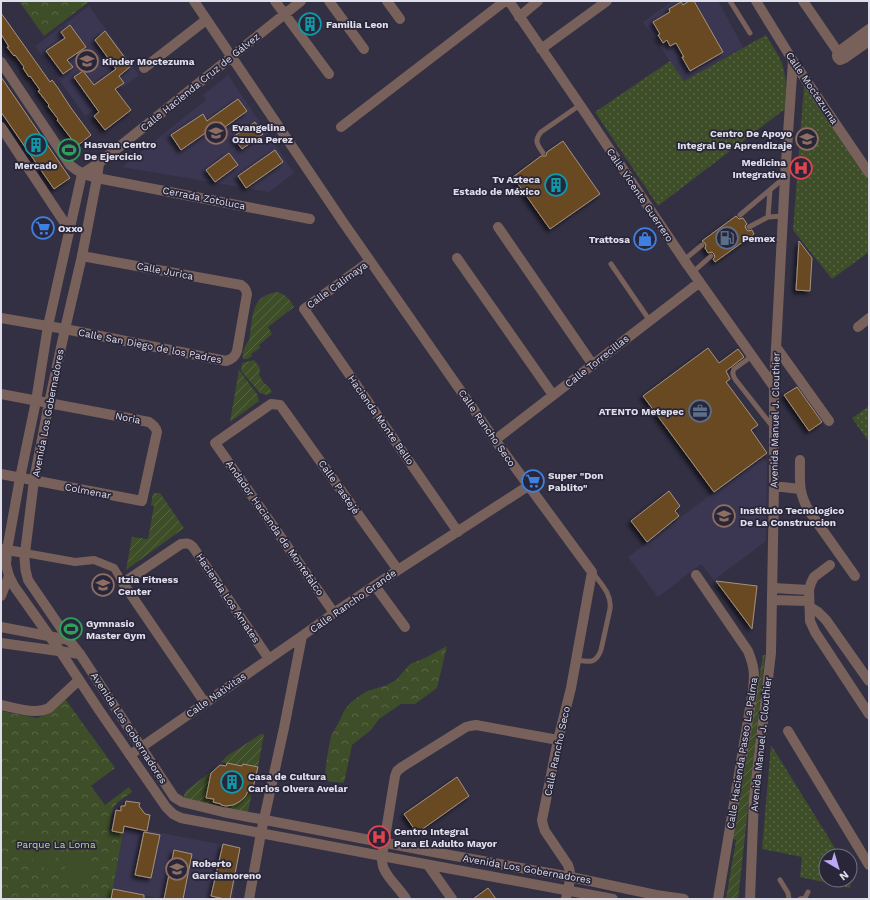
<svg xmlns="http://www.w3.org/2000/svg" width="870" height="900" viewBox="0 0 870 900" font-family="'Work Sans',sans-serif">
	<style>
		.built { fill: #3b3752 }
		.grass { fill: url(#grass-dots) }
		.park { fill: url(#park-crowns) }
		.garden { fill: url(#garden-furrows) }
		.pitch { fill: #3e4e28 }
		.building { fill: #694923; stroke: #a5927e; filter: url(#shadow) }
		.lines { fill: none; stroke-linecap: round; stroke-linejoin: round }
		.service { stroke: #78615a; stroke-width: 5 }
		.pedestrian { stroke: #78615a; stroke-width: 8 }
		.minor { stroke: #78615a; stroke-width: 10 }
		.tertiary { stroke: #78615a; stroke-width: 10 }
		.labels { text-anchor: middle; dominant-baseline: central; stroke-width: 3.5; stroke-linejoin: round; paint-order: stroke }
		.poi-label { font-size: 10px; font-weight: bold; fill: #dfdeeb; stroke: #29263a; text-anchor: start }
		.street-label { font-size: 10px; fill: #dfdeeb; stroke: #29263a }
		.park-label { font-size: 10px; fill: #bad992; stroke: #29263a }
	</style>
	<defs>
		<pattern id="grass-dots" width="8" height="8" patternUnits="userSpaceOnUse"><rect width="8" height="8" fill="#3e4e28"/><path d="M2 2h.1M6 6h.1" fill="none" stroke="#596747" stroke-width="1.8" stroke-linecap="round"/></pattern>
		<pattern id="park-crowns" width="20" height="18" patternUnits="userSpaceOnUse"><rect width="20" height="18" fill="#3e4e28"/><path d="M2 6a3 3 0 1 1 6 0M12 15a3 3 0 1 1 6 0" fill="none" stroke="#596747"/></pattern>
		<pattern id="garden-furrows" width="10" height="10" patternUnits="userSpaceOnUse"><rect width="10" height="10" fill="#3e4e28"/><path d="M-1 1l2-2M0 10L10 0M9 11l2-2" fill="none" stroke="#596747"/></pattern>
		<filter id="shadow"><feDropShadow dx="-3" dy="3" stdDeviation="2" flood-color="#0009"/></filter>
	</defs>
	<rect width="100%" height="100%" fill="#333044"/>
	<path class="built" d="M672 1H718L743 47 684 81 643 22Z
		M89 6 139 75 85 116 35 46Z
		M228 75 294 173 269 192 122 167 206 100 203 95Z
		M762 456 767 463 766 541 714 580 701 564 658 597 628 557Z
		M124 826 240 848 233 899H163L113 889Z"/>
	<path class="grass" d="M766 35C772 46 782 58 784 71 787 83 785 96 785 109L658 206 595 112 670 61 684 81Z
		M804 86 869 182V252L832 279 793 230Z
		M869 406V442L852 418Z
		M771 745 840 856H826V880H850V873L852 876 850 888 800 877 802 857 762 849Z"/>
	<path class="park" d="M19 1H90L44 36Z
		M447 646 437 688 415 704H401L379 719 371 730 352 745 344 783 324 781 328 751 331 736 340 720 344 711 350 703 358 697 367 691 387 685 396 680 410 664 427 657Z
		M63 696 115 768 91 786 105 805 129 787 132 792 118 802 113 808 109 830 123 833 111 899H1V711L37 718 49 713Z"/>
	<path class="garden" d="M278 292C286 295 290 299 294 307L268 327 272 334 259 345 260 348 251 354 252 356 248 359H243C242 352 245 345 249 341 253 320 249 295 278 292Z
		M254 360 260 368 259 375 264 383 269 387 272 392 267 395 260 393 241 371 242 363Z
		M239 370 257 394 259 401 230 422Z
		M153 493H160L184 528 126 570 132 537 148 539 154 506 151 505Z
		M763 655H765L738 899H726L736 840 731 838Z
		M261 734H264L258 767 243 764 242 766 221 762 227 756Z
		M209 773H211L206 798 214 799V802L221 804V807L184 799V795L186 791Z
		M248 791 252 792 248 812 226 808 227 806Z"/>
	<path class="pitch" d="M28 825 62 849 47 870 13 846Z
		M65 867a13 13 0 1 1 26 0a13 13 0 1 1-26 0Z
		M64 891 75 899H57Z"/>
	<path class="building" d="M689 1H694L723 52 690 71 682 57H684L676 43 670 46 667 40 663 43 658 35 660 34 653 22 670 12 669 9 681 2 683 5Z
		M1 13 50 82 52 80 58 88 71 108 91 135 77 146 57 120 58 119 48 106 49 105 38 91 40 90 30 76 29 77 23 68 24 67 15 55 14 56 7 47H9L1 34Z
		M314 15 319 23 307 34 300 25Z
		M70 25 86 47 67 60 73 67 63 74 46 51 65 38 61 32Z
		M105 31 131 66 119 76 124 83 115 89 131 110 105 130 94 116 99 112 74 77 83 71 94 85 116 69 95 40Z
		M1 77 70 178 54 189 1 112Z
		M238 99 247 111 225 127 221 122 181 150 171 135 203 114 207 121Z
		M255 122 263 134 242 149 233 137Z
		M563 141 600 194 550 229 513 177 541 156H546L547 152Z
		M275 150 283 162 246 188 238 176Z
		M229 153 238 165 215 182 206 170Z
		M736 216 739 219 743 218 747 224 745 226 746 229 748 231 752 230 754 234 715 262 713 259 715 257 714 254 712 252 708 253 705 248 706 246 705 243 702 241Z
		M799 241 812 258 810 291 796 290Z
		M708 348 719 363 738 349 744 357 726 371 730 379 726 382 758 425 751 430 767 453 714 492 643 396Z
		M797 387 822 422 809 431 784 395Z
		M669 491 680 506 675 511 679 516 647 542 631 521Z
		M716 581 757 586 752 629Z
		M227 763 242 766 243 764 258 767 252 792 248 791 245 797 239 802 233 805 226 806 221 805V804L213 802 214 799 206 798 211 773 220 765 226 766Z
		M457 777 469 796 417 833 404 814Z
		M126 801 140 803 139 806 145 814 150 815 147 831 124 826 123 833 112 831 116 810 121 811V806H125Z
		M144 832 160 835 151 878 135 875Z
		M223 844 240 848 230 899H225L211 896Z
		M174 850 192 854 183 899H164Z
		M488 888 496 899H473Z
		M113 889 144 895V899H111Z"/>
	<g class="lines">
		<path class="service" d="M730 1 750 33
			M543 153C537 144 534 141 541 132L580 105
			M740 215 784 178
			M768 217 770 190
			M749 227 768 217 783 216
			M684 260 702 245
			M611 264 650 321
			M693 272 711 256
			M752 356 734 369C732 373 733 375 735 379L772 426
			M576 660C589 662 596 664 601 650L610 609C612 594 601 584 593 573
			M780 880 788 893 789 899
			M800 899 805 898 808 892"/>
		<path class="pedestrian" d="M25 553 75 562 94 560 114 568 123 583"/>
		<path class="minor" d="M194 1 343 222 495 440 592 572 571 688 558 740 542 820 543 825 545 831 568 865C573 877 568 887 566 899
			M275 1 329 74
			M329 1 364 49
			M387 1 400 19
			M509 1 580 105 684 260 774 387
			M756 1 793 61 869 173
			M803 1 838 52
			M519 17 538 1
			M869 29 838 52C836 56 837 58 840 60L845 58 869 41
			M541 49 607 1
			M144 68 206 20
			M1 127 70 231
			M341 127 505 1
			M99 163 97 178 310 219
			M82 174 99 163 301 1
			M498 227 593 365
			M457 258 553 395
			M370 261 304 309 458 532
			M1 318 65 329 226 361C232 359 235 357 237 351L247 294C246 289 245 288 241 285L82 256
			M858 327 869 318
			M776 347 829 421
			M1 394 149 422C153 425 156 427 157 432L142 501 1 474
			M495 440 700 282
			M800 460C800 482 798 492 809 511L855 576
			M774 486 800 489
			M1 549 25 553
			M830 565 814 577 811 583 809 590 810 621 815 632 869 714
			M696 575 748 651C754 666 755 673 753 690L718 899
			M375 586 405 627
			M773 588 809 590
			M1 596 9 576
			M772 600 809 601
			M810 607 818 612 826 620 869 681
			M334 613 215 443 271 404 280 405 283 409 398 570
			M1 627 69 640
			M1 643 80 654
			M205 703 123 583 181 544C187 543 189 543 193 547L269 659
			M1 705C15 708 36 715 49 708L79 680
			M788 731 869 865
			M130 755 302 636 334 613 398 570 528 486
			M428 865 452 899
			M249 899 261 833 284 728 302 636
			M406 899C400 889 389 880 384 869 382 865 382 861 382 856L395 776 397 771 402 767 466 727 470 726 476 725 558 740
			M750 899 754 798 771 653 774 486V387L785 177 793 61"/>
		<path class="tertiary" d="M1 62 70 165C79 173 86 175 97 178L82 256 65 329 49 403 34 480 25 553C24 562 25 571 28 580L69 640 80 654 174 797 182 802 223 812 433 852 571 877 656 895 684 899
			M82 174 48 326 36 401 20 478 7 550 6 565 9 576 14 586 60 651 99 710 166 807 173 814 181 818 382 856 613 899"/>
	</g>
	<defs>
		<g id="building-ring" transform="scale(1.15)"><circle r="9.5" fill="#29263a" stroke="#0f9aa8" stroke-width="1.5"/><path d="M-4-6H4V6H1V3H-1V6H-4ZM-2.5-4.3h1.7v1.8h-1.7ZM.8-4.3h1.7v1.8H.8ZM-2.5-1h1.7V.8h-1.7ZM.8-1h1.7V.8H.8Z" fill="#0f9aa8"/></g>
		<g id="school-ring" transform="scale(1.15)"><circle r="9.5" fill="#29263a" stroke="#8d6e63" stroke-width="1.5"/><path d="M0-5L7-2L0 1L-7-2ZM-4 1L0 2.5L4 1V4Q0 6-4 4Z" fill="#8d6e63"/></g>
		<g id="stadium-ring" transform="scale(1.15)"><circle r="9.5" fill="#29263a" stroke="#2e9e5b" stroke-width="1.5"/><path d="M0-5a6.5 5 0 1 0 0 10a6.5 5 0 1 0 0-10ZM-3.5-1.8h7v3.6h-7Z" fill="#2e9e5b"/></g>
		<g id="hospital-ring" transform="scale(1.15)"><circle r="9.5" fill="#29263a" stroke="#e0444e" stroke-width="1.5"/><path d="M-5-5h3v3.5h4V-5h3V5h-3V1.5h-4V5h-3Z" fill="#e0444e"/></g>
		<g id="supermarket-ring" transform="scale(1.15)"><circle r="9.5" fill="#29263a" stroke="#3f7fe0" stroke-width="1.5"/><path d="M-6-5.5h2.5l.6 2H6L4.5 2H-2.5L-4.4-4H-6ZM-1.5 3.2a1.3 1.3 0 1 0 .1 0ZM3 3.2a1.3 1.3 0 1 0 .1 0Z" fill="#3f7fe0"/></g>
		<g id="fuel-ring" transform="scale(1.15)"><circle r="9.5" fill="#29263a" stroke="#5c6f8a" stroke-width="1.5"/><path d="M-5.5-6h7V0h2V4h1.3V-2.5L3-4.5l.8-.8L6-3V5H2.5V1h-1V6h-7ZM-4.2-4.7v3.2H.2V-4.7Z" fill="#5c6f8a"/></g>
		<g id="shop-ring" transform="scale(1.15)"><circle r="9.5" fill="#29263a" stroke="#3f7fe0" stroke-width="1.5"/><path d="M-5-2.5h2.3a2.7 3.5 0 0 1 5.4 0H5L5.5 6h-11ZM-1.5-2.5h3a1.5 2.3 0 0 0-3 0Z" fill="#3f7fe0"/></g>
		<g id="office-ring" transform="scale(1.15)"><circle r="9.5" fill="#29263a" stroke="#5c6f8a" stroke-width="1.5"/><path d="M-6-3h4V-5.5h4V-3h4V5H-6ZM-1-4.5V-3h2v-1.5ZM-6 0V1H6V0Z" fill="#5c6f8a"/></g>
		<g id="university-ring" transform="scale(1.15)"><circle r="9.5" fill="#29263a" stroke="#8d6e63" stroke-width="1.5"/><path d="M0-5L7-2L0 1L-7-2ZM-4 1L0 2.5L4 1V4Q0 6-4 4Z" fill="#8d6e63"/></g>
	</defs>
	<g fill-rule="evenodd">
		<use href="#building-ring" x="310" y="24"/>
		<use href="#school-ring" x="87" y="61"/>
		<use href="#school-ring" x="216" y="133"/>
		<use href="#school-ring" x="807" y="139"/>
		<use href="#building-ring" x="36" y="145"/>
		<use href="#stadium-ring" x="69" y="150"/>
		<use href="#hospital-ring" x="801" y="168"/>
		<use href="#building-ring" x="556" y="185"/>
		<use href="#supermarket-ring" x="43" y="228"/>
		<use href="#fuel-ring" x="727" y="238"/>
		<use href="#shop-ring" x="645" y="239"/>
		<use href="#office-ring" x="700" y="411"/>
		<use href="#supermarket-ring" x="533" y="481"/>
		<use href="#university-ring" x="724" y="516"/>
		<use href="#school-ring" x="103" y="585"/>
		<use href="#stadium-ring" x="71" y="629"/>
		<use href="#building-ring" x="232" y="782"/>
		<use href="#hospital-ring" x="379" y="837"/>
		<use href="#school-ring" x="177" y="869"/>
	</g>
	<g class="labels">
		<g class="poi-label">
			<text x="326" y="24">Familia Leon</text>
			<text x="102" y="61">Kinder Moctezuma</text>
			<text x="232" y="127">Evangelina<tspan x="232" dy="12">Ozuna Perez</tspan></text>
			<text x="792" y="133" text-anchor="end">Centro De Apoyo<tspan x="792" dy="12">Integral De Aprendizaje</tspan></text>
			<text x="84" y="144">Hasvan Centro<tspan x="84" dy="12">De Ejercicio</tspan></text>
			<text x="786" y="162" text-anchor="end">Medicina<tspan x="786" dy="12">Integrativa</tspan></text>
			<text x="36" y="165" text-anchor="middle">Mercado</text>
			<text x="540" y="179" text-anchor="end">Tv Azteca<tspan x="540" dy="12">Estado de México</tspan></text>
			<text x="58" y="228">Oxxo</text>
			<text x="742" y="238">Pemex</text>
			<text x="630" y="239" text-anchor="end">Trattosa</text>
			<text x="684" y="411" text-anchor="end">ATENTO Metepec</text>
			<text x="548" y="475">Super "Don<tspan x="548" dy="12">Pablito"</tspan></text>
			<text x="740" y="510">Instituto Tecnologico<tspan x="740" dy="12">De La Construccion</tspan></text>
			<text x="118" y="579">Itzia Fitness<tspan x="118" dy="12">Center</tspan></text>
			<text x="86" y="623">Gymnasio<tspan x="86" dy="12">Master Gym</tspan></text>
			<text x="248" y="776">Casa de Cultura<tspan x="248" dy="12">Carlos Olvera Avelar</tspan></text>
			<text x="394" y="831">Centro Integral<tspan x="394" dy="12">Para El Adulto Mayor</tspan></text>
			<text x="192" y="863">Roberto<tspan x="192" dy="12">Garciamoreno</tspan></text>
		</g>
		<g class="street-label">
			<text transform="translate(200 82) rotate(-39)">Calle Hacienda Cruz de Gálvez</text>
			<text transform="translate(812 88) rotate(56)">Calle Moctezuma</text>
			<text transform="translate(640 195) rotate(56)">Calle Vicente Guerrero</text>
			<text transform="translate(204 198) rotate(11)">Cerrada Zotoluca</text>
			<text transform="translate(165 271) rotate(11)">Calle Jurica</text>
			<text transform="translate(337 285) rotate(-36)">Calle Calimaya</text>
			<text transform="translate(150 346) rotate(11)">Calle San Diego de los Padres</text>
			<text transform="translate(597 361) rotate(-38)">Calle Torrecillas</text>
			<text transform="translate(48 413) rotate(-79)">Avenida Los Gobernadores</text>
			<text transform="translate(128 418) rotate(11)">Noria</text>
			<text transform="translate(381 420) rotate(55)">Hacienda Monte Bello</text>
			<text transform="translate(775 420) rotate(-89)">Avenida Manuel J. Clouthier</text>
			<text transform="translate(487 428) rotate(55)">Calle Rancho Seco</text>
			<text transform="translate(339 487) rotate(55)">Calle Pastejé</text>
			<text transform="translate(88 491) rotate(11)">Colmenar</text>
			<text transform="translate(275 528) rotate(55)">Andador Hacienda de Montefalco</text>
			<text transform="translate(228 598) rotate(56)">Hacienda Los Amates</text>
			<text transform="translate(353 601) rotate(-35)">Calle Rancho Grande</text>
			<text transform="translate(216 695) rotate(-35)">Calle Nativitas</text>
			<text transform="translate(129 728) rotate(57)">Avenida Los Gobernadores</text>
			<text transform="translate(761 744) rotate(-84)">Avenida Manuel J. Clouthier</text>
			<text transform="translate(557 751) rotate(-78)">Calle Rancho Seco</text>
			<text transform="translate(742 753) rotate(-81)">Calle Hacienda Paseo La Palma</text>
			<text transform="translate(527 869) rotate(10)">Avenida Los Gobernadores</text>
		</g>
		<g class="park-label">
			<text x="56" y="844">Parque La Loma</text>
		</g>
	</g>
	<rect width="870" height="900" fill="none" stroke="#dfdeeb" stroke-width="4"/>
	<g transform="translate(838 868) rotate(142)"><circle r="19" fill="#29263a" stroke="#727081"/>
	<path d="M0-3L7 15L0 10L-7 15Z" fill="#bca9f5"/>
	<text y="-6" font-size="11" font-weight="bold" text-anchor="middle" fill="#dfdeeb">N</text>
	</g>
</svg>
